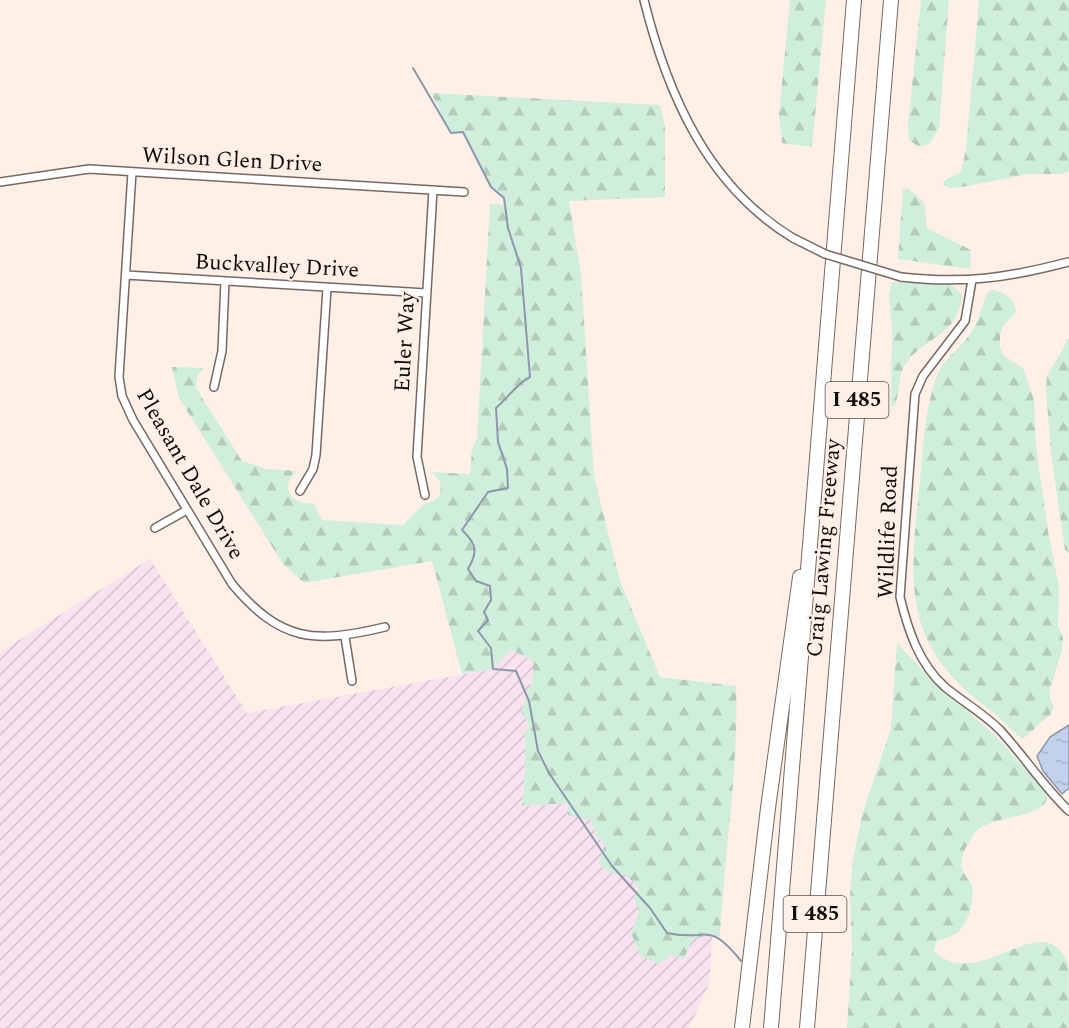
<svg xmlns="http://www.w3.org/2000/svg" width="1069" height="1028" viewBox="0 0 1069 1028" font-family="Spectral,serif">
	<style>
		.industrial { fill: url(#industrial-furrows) }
		.forest { fill: url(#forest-firs) }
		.water { fill: url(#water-ripples); stroke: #8d97a9; stroke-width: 1.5 }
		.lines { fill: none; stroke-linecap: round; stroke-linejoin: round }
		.stream { stroke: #8d97a9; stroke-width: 2 }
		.minor-casing { stroke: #766961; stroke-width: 10 }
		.motorway-casing { stroke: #766961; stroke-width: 16 }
		.minor { stroke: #fff; stroke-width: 7 }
		.motorway { stroke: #fff; stroke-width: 14 }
		.minor-bridge-casing { stroke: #766961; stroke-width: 10; stroke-linecap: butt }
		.minor-bridge { stroke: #fff; stroke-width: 7 }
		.labels { text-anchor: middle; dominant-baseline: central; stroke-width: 4.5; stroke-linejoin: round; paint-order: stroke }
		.shield { fill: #fff0e7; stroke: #58504c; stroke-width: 1.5 }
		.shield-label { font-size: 21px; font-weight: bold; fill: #110c09 }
		.street-label { font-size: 22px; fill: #110c09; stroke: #fff0e7 }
	</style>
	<defs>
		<pattern id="industrial-furrows" width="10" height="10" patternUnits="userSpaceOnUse" patternTransform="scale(1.5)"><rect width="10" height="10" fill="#f9e2ef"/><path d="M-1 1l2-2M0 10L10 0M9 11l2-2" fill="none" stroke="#d4c1cc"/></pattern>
		<pattern id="forest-firs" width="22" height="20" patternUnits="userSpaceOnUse" patternTransform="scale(1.5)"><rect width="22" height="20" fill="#d0eedc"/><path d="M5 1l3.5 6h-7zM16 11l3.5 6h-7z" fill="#b2cbbb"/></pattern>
		<pattern id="water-ripples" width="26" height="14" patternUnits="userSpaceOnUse" patternTransform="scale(1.5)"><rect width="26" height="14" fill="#c2d2ed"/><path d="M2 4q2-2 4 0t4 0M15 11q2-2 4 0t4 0" fill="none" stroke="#a6b3ca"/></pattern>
	</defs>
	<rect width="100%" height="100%" fill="#fff0e7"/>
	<path class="industrial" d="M150 559 247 713 493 669 511 650 533 660V678L521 712 530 726 522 806 568 803 590 820 597 837 605 843 612 874H625L639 887 634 898 639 912 631 933 671 955 692 939 712 935 710 982 689 1028H0V652Z"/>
	<path class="forest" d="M790 0H826L812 147 782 143 779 114Z
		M921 0H949L939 128 929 144 919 147 909 140 908 124Z
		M979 0H1069V171L1062 174H1029L962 187 949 188 943 185 945 180 961 172 966 149Z
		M431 93 660 105 665 127V197L569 201 581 274 594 476 620 581 660 677 736 686C739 770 724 853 720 937L712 935 692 939 684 959 671 955 659 964 641 956 631 933 639 912 634 898 639 887 625 875 612 874 599 864 605 843 597 837 590 820 568 815V803L522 806 525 770V732L530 726 521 712 533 678V660L511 650 493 669 462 674 432 561 304 583 283 564 179 398 172 367 203 368 197 376 196 388 242 461 267 469 297 471C278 485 292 507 313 503L322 520 403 525C409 520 415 511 422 506 435 498 442 503 440 481L431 472 470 474 472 450 477 438 490 204 505 205 504 198 491 187 463 132 451 133Z
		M908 188 924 203 927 228 971 250 970 269 898 259 903 190Z
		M892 282 949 283 962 294C960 335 925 337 907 362 897 375 901 393 894 407L891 406 892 330 889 294Z
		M993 290C1005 292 1015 299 1016 312L1004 325 1000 335V347L1003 355 1023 368 1034 400 1036 447 1048 531 1059 587 1058 625 1063 638 1062 650 1050 689V699L1054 707 1051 714 1023 739C1017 737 1001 718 993 712 900 646 909 583 920 481 923 446 925 406 938 373 945 357 961 348 970 334 979 322 981 306 988 292Z
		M1069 338V554L1065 550 1051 454 1046 389 1047 376Z
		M897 643 937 685 995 735 1046 792C1055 820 988 813 974 834 969 842 963 851 962 859 960 871 966 875 971 884 976 895 969 920 961 929 956 935 944 939 937 941L934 951C979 995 1042 903 1068 963 1069 973 1069 1015 1069 1028H847L852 949 850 896 853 859 862 815 891 728Z"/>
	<path class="water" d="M1069 725V788L1062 794 1043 771 1037 756 1050 737Z"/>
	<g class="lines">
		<path class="stream" d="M413 68 451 133 463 132 491 187 504 198 508 228 521 268 530 377C516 384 508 398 496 408L498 442 507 469 508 488 488 492 462 530C477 544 478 552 468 569L476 581 490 586 491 600 484 612 488 620 478 631 491 648 493 669 516 671 529 701 538 751 549 773 612 866 650 908 667 933C708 942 707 919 741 961"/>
		<g class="minor-casing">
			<path id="minor" d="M644 0C667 93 707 186 793 238
				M132 172 119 377 122 396 133 420 232 584C281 642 314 644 385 627
				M0 182 89 169 464 192
				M126 275 426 293
				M901 277C964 284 1007 278 1068 262
				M972 280 965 321 923 376 915 394 900 597C908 630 919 664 945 687 963 702 983 713 1000 730 1024 756 1043 786 1069 811
				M214 387 222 351 225 281
				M300 491 313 469 316 455 327 288
				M425 495 417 457 433 190
				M155 528 187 510
				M345 637 352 681"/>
		</g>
		<g class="motorway-casing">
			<path id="motorway" d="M742 1028 768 808 800 577
				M771 1028 854 0
				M807 1028 891 0"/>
		</g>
		<use href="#minor" class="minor"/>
		<use href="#motorway" class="motorway"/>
		<g class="minor-bridge-casing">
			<path id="minor-bridge" d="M793 238 825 254 901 277"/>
		</g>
		<use href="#minor-bridge" class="minor-bridge"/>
	</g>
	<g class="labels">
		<g class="shield">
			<rect x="825.5" y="382" width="63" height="36" rx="4.5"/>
			<rect x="783.5" y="896" width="63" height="36" rx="4.5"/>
		</g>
		<g class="shield-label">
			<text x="857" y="400">I 485</text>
			<text x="815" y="914">I 485</text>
		</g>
		<g class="street-label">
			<text transform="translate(232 160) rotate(3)">Wilson Glen Drive</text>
			<text transform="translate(277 266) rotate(3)">Buckvalley Drive</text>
			<text transform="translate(405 342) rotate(-87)">Euler Way</text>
			<text transform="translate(190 474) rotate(60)">Pleasant Dale Drive</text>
			<text transform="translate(888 532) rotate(-88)">Wildlife Road</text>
			<text transform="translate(824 548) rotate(-85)">Craig Lawing Freeway</text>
		</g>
	</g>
</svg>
